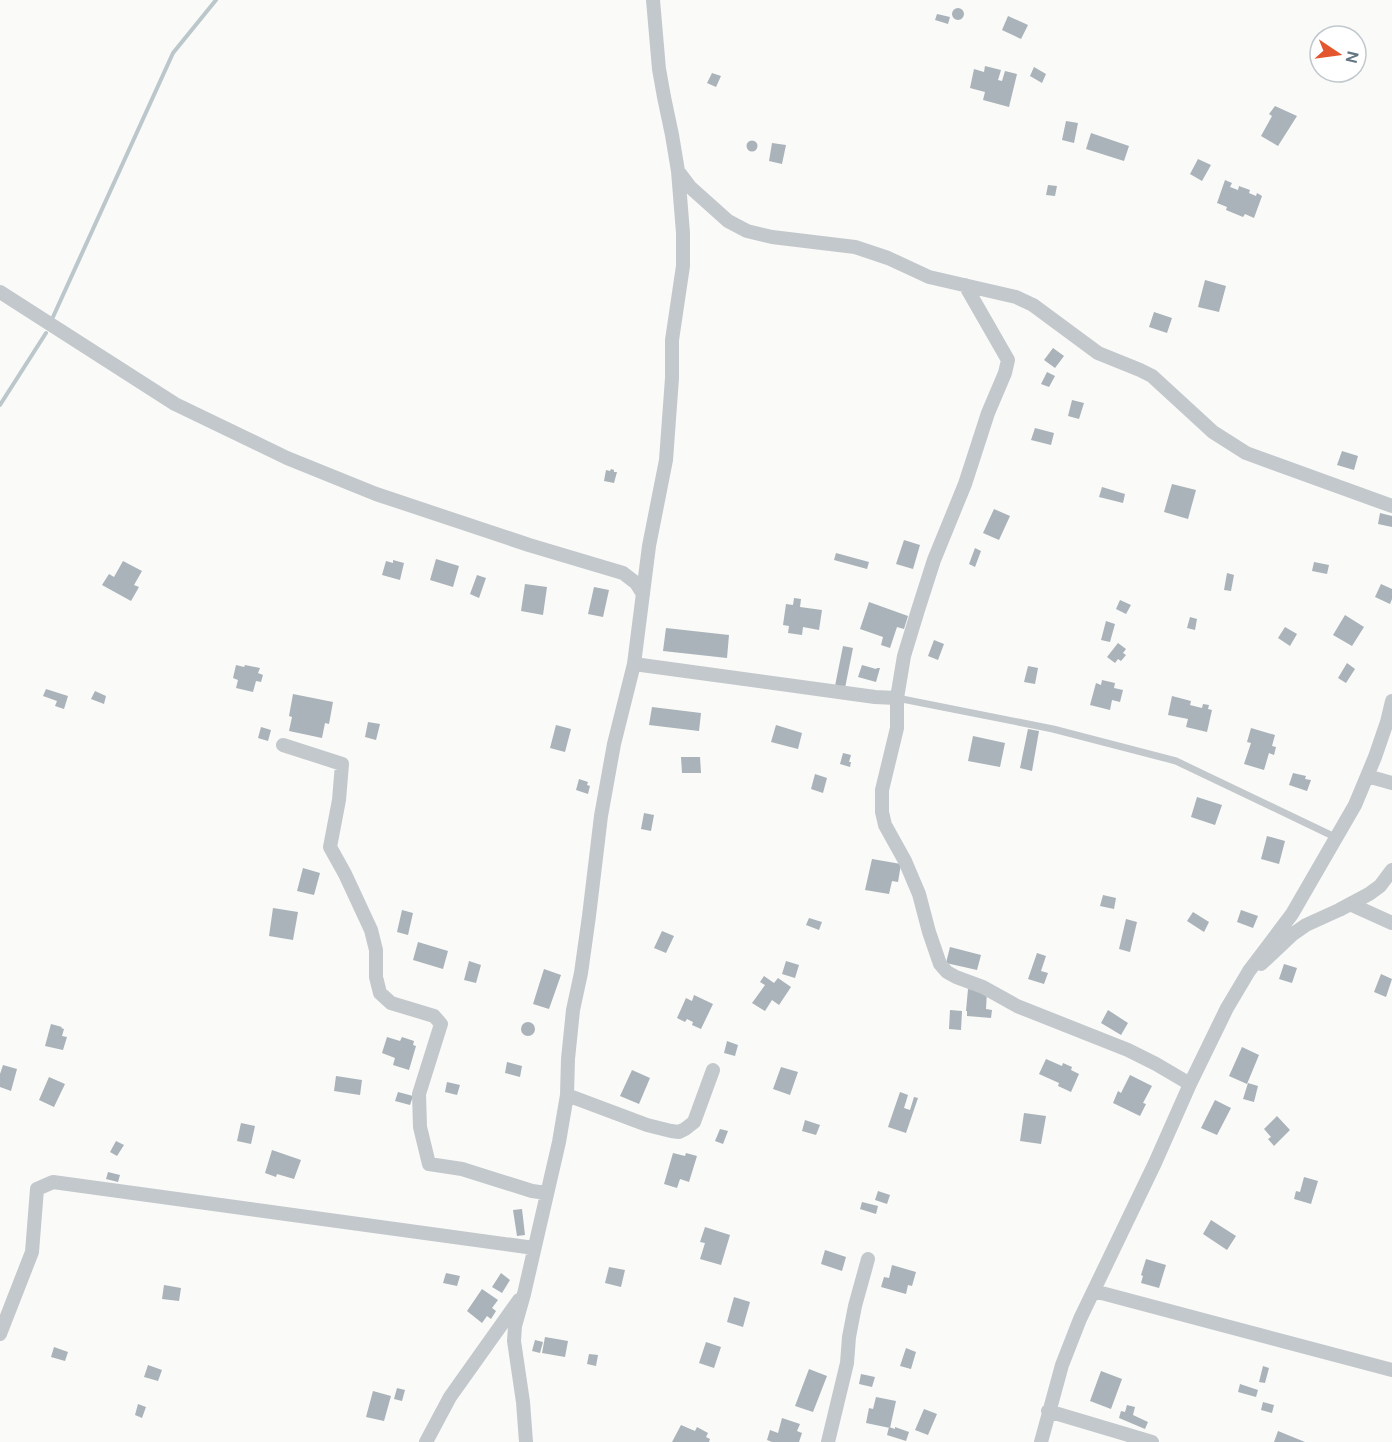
<svg xmlns="http://www.w3.org/2000/svg" width="1392" height="1442" viewBox="0 0 1392 1442" font-family="'DM Sans',sans-serif">
	<style>
		.lines { fill: none; stroke-linecap: round; stroke-linejoin: round }
		.stream { stroke: #bbc7cb; stroke-width: 4 }
		.building { fill: #aab3b9 }
		.service { stroke: #c3c8cc; stroke-width: 7 }
		.minor { stroke: #c3c8cc; stroke-width: 14 }
	</style>
	<rect width="100%" height="100%" fill="#fafaf8"/>
	<g class="lines">
		<path class="stream" d="M53 317 173 53 216 0
			M0 405 46 333"/>
	</g>
	<path class="building" d="M952 14a6 6 0 1 1 12 0a6 6 0 1 1-12 0Z
		M937 14 950 17 948 24 935 20Z
		M1008 16 1028 25 1021 39 1002 30Z
		M985 66 1001 70 998 80 1002 81 1005 71 1017 74 1009 107 983 100 985 92 970 88 974 69 984 72Z
		M1034 67 1046 74 1042 83 1030 76Z
		M712 73 721 76 716 87 707 83Z
		M1275 106 1297 116 1278 146 1261 136 1272 116 1269 114Z
		M1066 121 1078 123 1074 143 1062 140Z
		M1091 133 1129 146 1124 161 1086 149Z
		M746.5 146a5.5 5.5 0 1 1 11 0a5.5 5.5 0 1 1-11 0Z
		M772 143 786 145 782 164 769 161Z
		M1198 159 1211 165 1202 181 1190 174Z
		M1225 180 1232 183 1230 187 1238 190 1239 186 1250 190 1249 193 1256 196 1257 193 1262 196 1254 218 1245 214 1243 217 1226 210 1227 207 1217 203Z
		M1048 185 1057 186 1055 196 1046 195Z
		M1205 280 1226 286 1219 312 1198 307Z
		M1154 312 1172 318 1167 333 1149 327Z
		M1053 348 1064 356 1055 368 1044 360Z
		M1047 372 1055 376 1049 387 1041 384Z
		M1072 400 1084 403 1079 419 1068 416Z
		M1035 428 1054 433 1051 445 1031 440Z
		M1342 451 1358 456 1354 470 1337 465Z
		M611 469 614 470V472H617L614 483 604 481 606 470 610 471Z
		M1172 484 1196 490 1188 519 1164 512Z
		M1102 487 1125 494 1123 503 1099 497Z
		M994 509 1010 516 999 540 983 533Z
		M1380 513 1392 516V527L1378 524Z
		M904 540 920 545 913 569 896 564Z
		M975 548 981 551 975 567 969 564Z
		M836 553 869 562 867 569 834 560Z
		M436 559 459 566 453 587 430 580Z
		M393 560 404 563 400 580 382 575 386 561 393 563Z
		M123 561 142 571 134 585 139 587 131 601 102 585 109 574 114 577Z
		M1314 562 1329 565 1327 574 1312 571Z
		M1227 573 1234 575 1231 591 1224 590Z
		M477 575 486 578 479 598 470 594Z
		M525 584 547 587 543 615 521 611Z
		M1381 584 1392 589V599L1390 604 1375 597Z
		M594 587 609 590 603 617 588 614Z
		M794 598 801 599 800 607 822 610 819 630 803 627 802 635 788 633 789 626 783 625 786 604 793 605Z
		M1120 600 1131 605 1126 614 1116 609Z
		M869 602 908 616 904 629 897 627 890 648 881 645 883 637 860 629Z
		M1345 615 1364 627 1352 646 1333 635Z
		M1190 617 1197 619 1195 630 1187 628Z
		M1106 621 1115 624 1110 642 1101 640Z
		M1285 627 1297 634 1290 646 1278 638Z
		M666 628 729 635 727 658 663 651Z
		M934 640 944 644 938 660 928 656Z
		M1118 643 1126 649 1123 653 1126 655 1121 661 1118 659 1115 663 1107 657Z
		M843 646 853 648 845 688 835 686Z
		M1347 663 1355 669 1346 683 1338 678Z
		M236 665 244 667 245 665 260 668 258 673 263 675 261 682 256 681 253 692 236 688 238 680 233 678Z
		M862 665 876 669 877 668H880L876 682 858 677Z
		M1028 666 1038 668 1035 684 1024 682Z
		M1102 680 1115 683 1114 688 1123 690 1120 702 1112 700 1110 710 1090 705 1096 683 1101 685Z
		M46 689 68 696 64 709 55 706 57 701 43 696Z
		M95 691 106 696 104 704 91 699Z
		M293 694 333 702 329 724 325 723 322 738 289 731 292 717 289 716Z
		M1172 696 1191 701 1190 705 1202 708 1203 704 1209 705 1208 709 1212 710 1207 732 1186 727 1188 719 1168 715Z
		M652 707 701 713 699 731 649 725Z
		M368 722 380 724 376 740 365 737Z
		M556 725 571 729 565 752 550 748Z
		M776 725 802 733 798 749 771 742Z
		M261 727 271 730 268 741 258 738Z
		M1251 728 1275 735 1272 746 1276 747 1274 755 1269 753 1264 770 1244 764 1251 743 1247 742Z
		M1028 729 1039 731 1032 771 1020 768Z
		M973 736 1005 743 1000 767 968 761Z
		M843 753 851 755 849 762H851L850 767 840 764Z
		M681 757H700L701 773H682Z
		M1293 773 1306 776 1305 779 1311 780 1307 791 1289 785Z
		M815 774 827 778 823 793 811 789Z
		M579 779 588 782 587 785 590 786 588 794 576 790Z
		M1197 797 1222 805 1215 825 1191 817Z
		M644 813 654 815 651 831 641 829Z
		M1267 836 1285 841 1279 864 1261 859Z
		M872 859 901 864 898 882 892 881 889 894 865 890Z
		M303 868 320 873 314 895 297 891Z
		M1103 895 1116 898 1114 909 1100 906Z
		M273 908 298 912 293 940 269 936Z
		M402 910 413 913 408 935 397 932Z
		M1241 910 1258 916 1253 928 1237 922Z
		M1193 912 1209 922 1204 932 1187 921Z
		M809 918 822 922 819 930 806 925Z
		M1126 919 1137 922 1130 952 1119 949Z
		M662 931 674 936 666 953 654 948Z
		M418 942 448 951 443 969 413 960Z
		M950 947 981 955 977 970 946 963Z
		M1037 953 1046 956 1041 971 1048 973 1044 984 1028 979Z
		M469 961 481 965 476 983 464 980Z
		M786 961 799 965 795 978 782 974Z
		M1284 964 1297 968 1292 983 1279 979Z
		M544 969 561 975 549 1009 533 1004Z
		M1381 974 1392 979 1386 997 1374 992Z
		M764 976 774 983 778 978 791 987 779 1005 772 1000 765 1011 752 1003 765 985 760 982Z
		M968 989 987 991 986 1009 992 1010 991 1018 967 1016V1011H966Z
		M694 995 713 1004 701 1029 692 1025 693 1022 687 1019 685 1022 677 1018 686 998 692 1001Z
		M950 1010 962 1011 961 1030 949 1029Z
		M1108 1010 1128 1023 1121 1035 1101 1023Z
		M521 1029a7 7 0 1 1 14 0a7 7 0 1 1-14 0Z
		M51 1024 62 1027 61 1028 64 1029 62 1036 67 1037 63 1050 45 1046Z
		M387 1037 400 1041 402 1037 414 1041 413 1045 416 1046 409 1070 393 1065 395 1058 382 1053Z
		M727 1041 738 1045 735 1056 724 1053Z
		M1242 1047 1259 1055 1247 1084 1229 1076Z
		M1046 1059 1062 1066 1063 1063 1072 1067 1071 1070 1079 1074 1071 1092 1058 1086 1059 1083 1039 1074Z
		M507 1062 522 1066 520 1077 505 1073Z
		M3 1065 17 1069 11 1091 0 1087V1074Z
		M781 1067 798 1072 790 1095 773 1089Z
		M632 1070 650 1078 639 1104 620 1096Z
		M1130 1075 1152 1086 1143 1103 1146 1104 1140 1116 1113 1103 1118 1091 1121 1093Z
		M336 1076 362 1080 360 1095 334 1091Z
		M49 1077 65 1084 54 1107 39 1100Z
		M447 1082 460 1085 457 1095 445 1092Z
		M1248 1083 1258 1086 1254 1102 1243 1099Z
		M398 1092 413 1096 410 1105 395 1101Z
		M900 1092 908 1095 904 1108 910 1110 914 1097 918 1098 906 1133 888 1127Z
		M1215 1100 1231 1108 1217 1135 1201 1128Z
		M1024 1113 1046 1116 1041 1144 1020 1141Z
		M1277 1116 1290 1130 1274 1146 1268 1139 1271 1137 1264 1129Z
		M805 1120 820 1125 816 1135 802 1131Z
		M241 1123 255 1126 251 1144 237 1141Z
		M720 1129 728 1131 723 1144 715 1141Z
		M116 1141 124 1145 117 1156 110 1152Z
		M272 1150 301 1160 294 1179 277 1174 276 1177 265 1173Z
		M673 1153 685 1156 686 1153 697 1156 689 1182 680 1179 677 1188 664 1184Z
		M108 1172 120 1175 118 1182 106 1179Z
		M1304 1177 1318 1181 1311 1204 1294 1199 1296 1191 1300 1192Z
		M878 1191 890 1195 887 1204 875 1200Z
		M862 1202 878 1206 876 1214 860 1209Z
		M522 1209 525 1235 517 1236 513 1210Z
		M1211 1220 1236 1236 1227 1250 1203 1234Z
		M705 1227 730 1235 721 1265 700 1259 705 1243 700 1242Z
		M825 1250 846 1257 842 1271 821 1264Z
		M1146 1259 1166 1265 1159 1288 1141 1283 1143 1276 1141 1275Z
		M892 1265 916 1272 912 1286 908 1285 906 1294 881 1287 884 1277 889 1278Z
		M609 1267 625 1270 621 1287 605 1283Z
		M446 1273 460 1276 457 1286 443 1283Z
		M501 1273 510 1280 502 1293 492 1287Z
		M164 1285 181 1288 179 1301 162 1299Z
		M482 1289 498 1300 492 1308 496 1311 491 1319 487 1316 482 1323 467 1311Z
		M734 1297 750 1302 743 1327 727 1322Z
		M545 1337 568 1341 565 1357 542 1353Z
		M535 1340 543 1342 540 1353 532 1351Z
		M706 1342 721 1347 714 1368 699 1363Z
		M54 1347 68 1352 65 1361 51 1357Z
		M906 1348 916 1352 911 1369 900 1366Z
		M589 1354 598 1355 596 1366 587 1364Z
		M148 1365 162 1370 158 1381 144 1377Z
		M1263 1366 1269 1368 1265 1383 1259 1382Z
		M809 1369 827 1376 813 1412 795 1406Z
		M1101 1371 1122 1379 1111 1409 1090 1401Z
		M861 1374 875 1377 872 1387 859 1384Z
		M1240 1384 1258 1390 1256 1397 1238 1392Z
		M397 1388 405 1390 402 1401 394 1399Z
		M373 1391 391 1396 384 1421 366 1417Z
		M876 1397 896 1401 890 1428 866 1423 869 1408 873 1409Z
		M1263 1402 1274 1405 1272 1413 1261 1410Z
		M138 1404 146 1407 142 1418 135 1415Z
		M1127 1405 1135 1407 1133 1415 1148 1422 1145 1429 1119 1418 1121 1411 1125 1412Z
		M924 1409 937 1414 928 1435 915 1430Z
		M782 1418 800 1424 797 1431 802 1433 799 1442H772L767 1440 770 1430 778 1433Z
		M681 1425 695 1431 697 1427 708 1433 706 1437 710 1439 709 1442H672Z
		M889 1427 895 1429V1427L909 1432 906 1441 887 1435Z
		M1278 1431 1305 1442H1274Z"/>
	<g class="lines">
		<path class="service" d="M897 698 1053 729 1176 761 1337 838"/>
		<path class="minor" d="M678 171 690 187 728 221 747 231 772 237 855 247 888 258 929 277 1016 297 1033 305 1098 353 1140 370 1152 376 1213 432 1246 453 1392 506
			M0 292 175 404 287 458 376 494 529 545 623 573 636 583 643 594
			M634 664 875 697 897 698V728L882 790V812L885 825 905 861 919 894 929 932 940 964 947 972 956 977 983 987 1017 1006 1128 1050 1156 1064 1190 1084
			M897 698 904 656 918 610 934 560 965 484 988 413 1005 373 1008 360 965 285
			M283 745 342 764 339 800 330 847 345 874 371 930 376 950V977L380 993 391 1003 434 1016 441 1024 419 1094 420 1127 429 1164 462 1169 532 1191 547 1193
			M1367 776 1392 783
			M1350 904 1392 923
			M1261 964 1293 934 1306 925 1339 910 1369 894 1380 886 1392 870
			M567 1095 647 1125 671 1131 679 1132 685 1129 694 1122 713 1070
			M1094 1291 1392 1370
			M0 1334 32 1252 37 1189 53 1182 534 1248
			M1048 1411 1152 1442
			M426 1442 450 1397 519 1300
			M526 1442 523 1402 514 1341 515 1326 524 1294 559 1142 567 1095 568 1059 573 1010 581 973 589 916 601 816 614 744 634 664 649 546 666 460 672 378V340L683 266V233L678 171 672 135 664 97 659 69 653 0
			M828 1442 847 1363 849 1337 855 1306 868 1259
			M1041 1442 1062 1365 1080 1319 1155 1163 1190 1084 1227 1008 1249 971 1292 914 1355 805 1375 757 1387 722 1392 701"/>
	</g>
	<g transform="translate(1338 54) rotate(103)"><circle r="28" fill="#ffffff" stroke="#c1c8cd" stroke-width="1.5"/>
	<path d="M0-4.5L10 22L0 15L-10 22Z" fill="#e4572e"/>
	<text y="-9" font-size="16" font-weight="bold" text-anchor="middle" fill="#657683">N</text>
	</g>
</svg>
